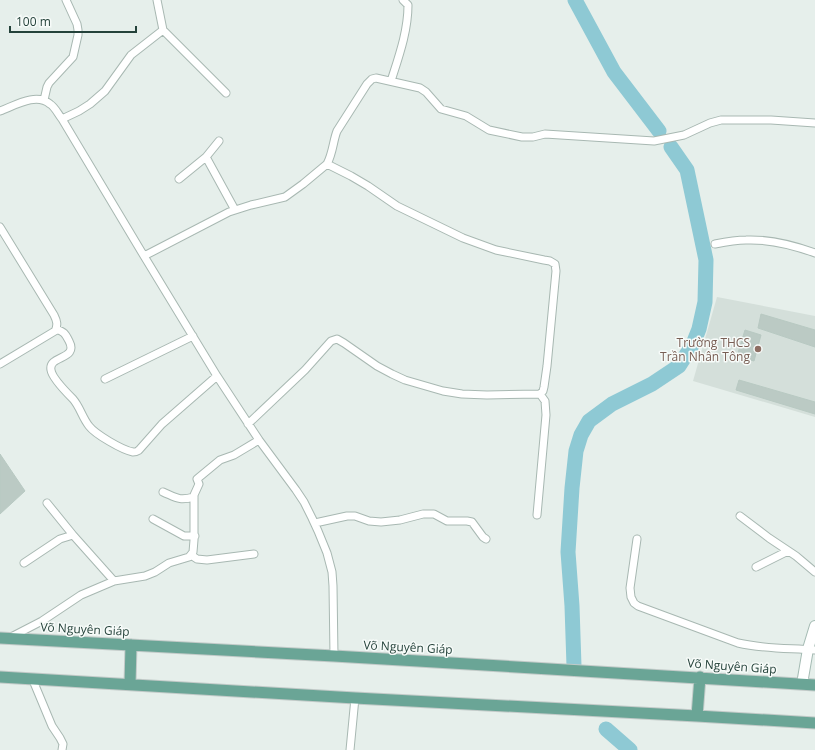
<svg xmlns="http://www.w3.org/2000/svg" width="815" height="750" viewBox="0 0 815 750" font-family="'Open Sans',sans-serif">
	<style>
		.built { fill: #d4dfda }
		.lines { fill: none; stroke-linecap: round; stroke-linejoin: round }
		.river { stroke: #8ec9d4; stroke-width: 15 }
		.building { fill: #bbcac4; stroke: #b8c9c2 }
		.street-casing { stroke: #a8b8b2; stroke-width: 9 }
		.secondary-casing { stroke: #a4bbb3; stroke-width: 12 }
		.primary-casing { stroke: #c2cac8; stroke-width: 13 }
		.street { stroke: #fff; stroke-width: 7 }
		.secondary { stroke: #fff; stroke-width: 10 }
		.primary { stroke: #6aa596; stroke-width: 11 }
		.education-dot { fill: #8d6e63; stroke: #f7fbf9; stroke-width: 1.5 }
		.labels { text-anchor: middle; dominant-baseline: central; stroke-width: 3; stroke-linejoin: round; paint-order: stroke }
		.education-label { font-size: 12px; fill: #785e54; stroke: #f7fbf9; text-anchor: end }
		.street-label { font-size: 12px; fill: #24423a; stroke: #f7fbf9 }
	</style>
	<rect width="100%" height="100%" fill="#e6efeb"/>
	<path class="built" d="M717 297 815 316V417L693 381Z"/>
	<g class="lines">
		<path class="river" d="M575 0 614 72 659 131
			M574 666 572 606 568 552 572 488 576 451 581 435 589 421 612 404 652 384 679 366 693 344 699 329 705 302 706 260 687 170 671 147
			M606 729 630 750"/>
	</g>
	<path class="building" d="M761 314 815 330V347L758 328Z
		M745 330 761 335 754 361 737 356Z
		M739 380 815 402V414L736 390Z
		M0 454 25 491 0 514Z"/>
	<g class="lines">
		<g class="street-casing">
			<path id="street" d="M163 30 226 93
				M391 81C399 56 408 31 408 5L403 0
				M44 100 47 87 49 83 73 57 78 35V30L77 24 66 0
				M0 111C14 106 36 92 50 104 55 107 58 114 62 119L144 256 217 376 259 440 296 490 304 502 312 518 318 531 327 553 332 572 333 586 334 656
				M62 119 79 111 90 104 105 91 131 55 163 30 157 0
				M219 141 206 157 235 210
				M327 164C333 153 333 141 337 131L367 84 372 79 376 78 420 88 426 92 441 109 466 116 489 130 522 137H533L545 134 654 141 684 135 710 123 721 120H771L815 123
				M179 179 206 157
				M0 227 54 315C57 321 58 325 55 331L0 364
				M715 244C725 242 735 240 746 240 770 239 793 245 815 253
				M144 256 229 212 251 205 285 197 303 184 327 164 351 176 368 186 397 206 463 238 496 250 544 260 550 261 555 264 556 271 547 366 544 387 543 391 540 394 487 395 462 394 443 391 405 380 392 374 377 366 344 343 337 339 331 341 305 370 248 424
				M56 329C64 332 65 333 69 341 79 360 48 355 51 370 52 378 67 393 73 399 80 407 82 417 89 426 95 434 122 450 133 452 137 452 136 452 139 450L162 424 217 376
				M105 379 193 336
				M163 492C177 498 179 501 194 497
				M47 503 73 535 114 581
				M537 515 546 415 545 401 540 394
				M740 516 769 538 796 556 815 572
				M153 519 184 536H195
				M315 523 347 516H355L369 521 381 522 400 520 423 514H434L447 521H467L472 522 483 537 486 539
				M637 539 630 588 631 597 634 603 638 606 738 643C764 649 788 648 815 650
				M191 555 197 559 207 560 254 554
				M24 563 60 539 73 535
				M756 567 788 551
				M11 637 42 621 81 595 114 581 145 576 155 572 169 563 189 557 193 552 194 540V495L199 484 197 479 220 460 234 455 259 440
				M32 678 52 726 60 738 63 744 62 750
				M350 750 355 698"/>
		</g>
		<g class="secondary-casing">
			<path id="secondary" d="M802 684 808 649 815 626"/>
		</g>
		<g class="primary-casing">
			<path id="primary" d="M0 638 334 656 815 685
				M0 677 355 698 697 716 815 723
				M130 684 131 645
				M697 716 700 677"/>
		</g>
		<use href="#street" class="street"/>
		<use href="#secondary" class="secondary"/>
		<use href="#primary" class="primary"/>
	</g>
	<circle class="education-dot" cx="758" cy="349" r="4"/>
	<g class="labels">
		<g class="education-label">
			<text x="750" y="342">Trường THCS<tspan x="750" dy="14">Trần Nhân Tông</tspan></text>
		</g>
		<g class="street-label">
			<text transform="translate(85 629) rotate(3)">Võ Nguyên Giáp</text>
			<text transform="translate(408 647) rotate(3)">Võ Nguyên Giáp</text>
			<text transform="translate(732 666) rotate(4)">Võ Nguyên Giáp</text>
		</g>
	</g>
	<path d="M10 26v6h126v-6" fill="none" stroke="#24423a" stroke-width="2"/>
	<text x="16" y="26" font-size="12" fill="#24423a" stroke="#f7fbf9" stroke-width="3" paint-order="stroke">100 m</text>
</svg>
